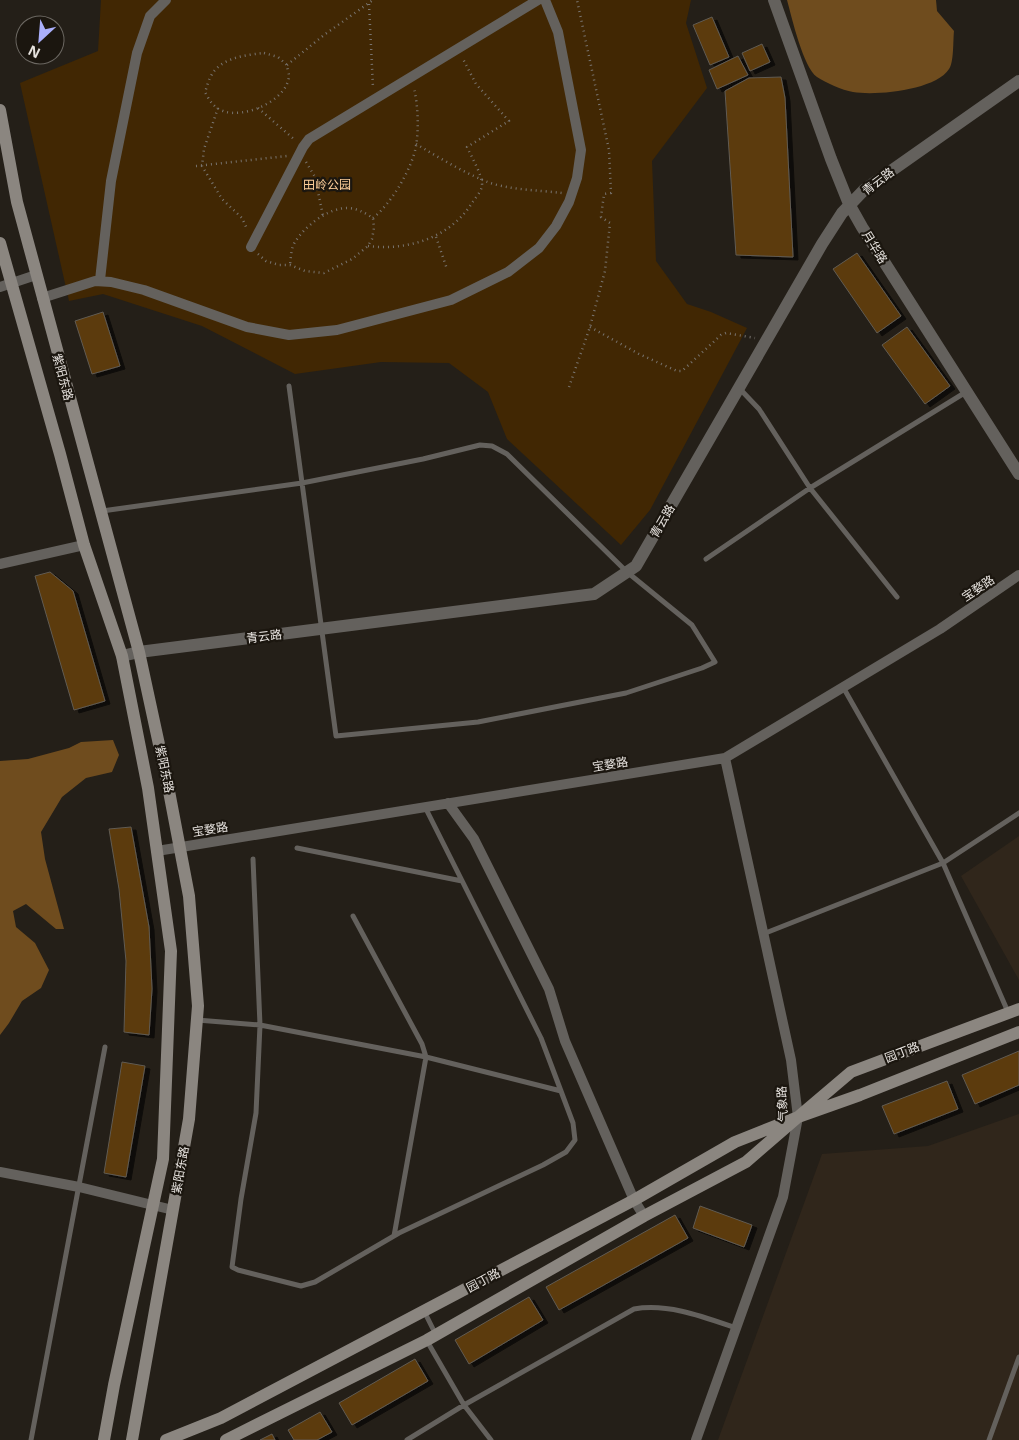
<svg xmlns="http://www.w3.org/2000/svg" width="1019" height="1440" viewBox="0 0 1019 1440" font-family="'Noto Sans','Noto Sans SC',sans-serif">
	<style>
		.built { fill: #30261b }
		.green { fill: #412703 }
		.forest { fill: #6f4c1e }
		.building { fill: #5c3a08; stroke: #615b53; filter: url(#shadow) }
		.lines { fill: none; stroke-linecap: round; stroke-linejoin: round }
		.path { stroke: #79746f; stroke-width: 2.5; stroke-dasharray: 1 4; stroke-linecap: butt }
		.service { stroke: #64615d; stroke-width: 5 }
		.minor { stroke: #64615d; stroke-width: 10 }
		.tertiary { stroke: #64615d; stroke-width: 12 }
		.secondary { stroke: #8b8680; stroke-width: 12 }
		.labels { text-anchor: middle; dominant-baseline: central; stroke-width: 4.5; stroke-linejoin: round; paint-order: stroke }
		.street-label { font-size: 12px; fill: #e6e2de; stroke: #1b160f }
		.park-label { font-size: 12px; fill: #fdcf9a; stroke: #1b160f }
	</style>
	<defs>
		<filter id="shadow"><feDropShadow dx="5" dy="3" stdDeviation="0" flood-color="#0009"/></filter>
	</defs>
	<rect width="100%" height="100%" fill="#241f18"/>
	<path class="built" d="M1019 836V980L961 876Z
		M1019 1114V1440H718L822 1154 928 1146Z"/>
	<path class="green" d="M101 0H691L686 23 707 88 652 161 656 261 687 304 711 312 747 328 650 510 621 545 507 439 488 392 449 363 381 362 295 374 202 326 103 294 69 301 20 83 98 51Z"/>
	<path class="forest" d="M787 0H936L937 11 954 31C953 40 954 63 949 69 936 90 876 96 853 92 842 90 826 83 817 77 803 67 792 18 787 0Z
		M113 740 119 755 112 772 86 778 62 797 41 832 45 859 64 929H56L26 904 13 911 16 927 35 943 49 970 41 988 22 1001 9 1023 0 1035V761L28 759 69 748 81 742Z"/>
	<path class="building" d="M712 17 729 57 710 65 693 25Z
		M762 44 770 62 750 71 742 53Z
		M738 56 748 75 717 89 709 70Z
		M781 77 785 98 793 257 736 255 725 91 749 78Z
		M857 253 901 316 877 333 833 269Z
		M103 312 120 366 92 374 75 321Z
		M907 327 950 386 925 404 882 345Z
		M50 572 73 591 105 701 74 710 35 576Z
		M131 827 149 927 152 989 149 1035 124 1032 126 961 119 889 109 829Z
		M1019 1051V1085L975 1104 962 1075Z
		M122 1062 145 1066 126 1177 104 1173Z
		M947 1081 958 1109 894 1134 882 1106Z
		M700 1206 752 1225 744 1247 693 1228Z
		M675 1215 688 1238 559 1310 546 1287Z
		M529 1297 543 1320 469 1364 455 1340Z
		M415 1359 428 1381 352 1425 339 1403Z
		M320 1412 332 1432 317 1440H294L288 1430Z
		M272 1434 275 1440H260Z"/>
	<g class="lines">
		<path class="path" d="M369 4 373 88
			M264 53 278 57 287 65C287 68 289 73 289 76 287 101 244 119 223 111 214 108 209 100 205 92 207 87 208 81 211 76 220 58 245 55 264 53Z
			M287 65 324 35 373 0
			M218 108 204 149 202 166 222 199 242 218 247 229
			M258 108 295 140
			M416 144C438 157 461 171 485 181 507 190 538 190 562 193
			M306 162 315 177 323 216
			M196 166 287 156
			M373 218C391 204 412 169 416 146 419 128 418 106 414 88
			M436 237 447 269
			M368 246C407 251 450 238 472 203 475 198 481 192 482 186 483 176 471 156 467 147L509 121 476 84 463 59
			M258 254 266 261 279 265H290L305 271 324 273 352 259 368 246 372 239 374 228 373 218C365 213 357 208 347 208 328 208 305 226 295 242 291 248 291 257 290 265
			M590 327 639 354 677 371H682L721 335 726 333 755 338
			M569 387 590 327 605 271 610 223 601 217 604 194 611 193 609 150 577 0"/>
		<path class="service" d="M739 388 759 409 810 488 897 597
			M102 511 302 483 423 459 480 445 492 446 507 454 627 572 692 625 715 662 702 668 626 693 478 722 336 736C320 619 305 502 289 386
			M706 559 810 488 966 392
			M843 687 943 863 1008 1012
			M297 848 462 881
			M253 859 260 1025 256 1113 241 1199 232 1267 238 1270 301 1286 315 1282 399 1233 543 1165 566 1152 575 1140 573 1123 541 1038 425 807
			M353 916 422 1044 426 1057 394 1236
			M763 934 943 863 1019 813
			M197 1020 260 1025 426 1057 561 1091
			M424 1311 436 1335
			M427 1341 464 1405 491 1440
			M31 1440 105 1047
			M407 1440 464 1405 634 1309C668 1303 704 1317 736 1328
			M989 1440 1019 1357"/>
		<path class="minor" d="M251 247 303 147 309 139 538 0
			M100 280 111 181 137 53 150 16 166 0
			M0 287 36 275
			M42 298 95 281 111 282 144 290 247 327 289 335 337 330 451 300 508 272 539 248 556 226 569 202 577 178 581 150 558 32 545 0
			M0 564 84 545
			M448 803 474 839 549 989 565 1041 634 1200 644 1216
			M157 851 725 758 940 629 1019 575
			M0 1172 79 1187 173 1210
			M696 1440 783 1197 798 1117 791 1060 725 758"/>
		<path class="tertiary" d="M774 0 831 159 849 204 862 227 1019 474
			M122 656 139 652 594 594 636 566 822 244 842 213 864 190 1019 81"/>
		<path class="secondary" d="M0 110 17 202 139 652 168 786 189 896 198 1006 189 1119 132 1440
			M0 243 60 454 84 545 122 656 148 788 171 951 163 1159 114 1385 104 1440
			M166 1440 221 1418 634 1200 735 1142 798 1117 851 1072 1019 1009
			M226 1440 427 1340 644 1216 746 1162 798 1117 860 1095 1019 1032"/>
	</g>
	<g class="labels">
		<g class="street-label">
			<text transform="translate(878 181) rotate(-37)">青云路</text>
			<text transform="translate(875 247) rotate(58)">月华路</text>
			<text transform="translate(63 377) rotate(75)">紫阳东路</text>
			<text transform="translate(662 521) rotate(-60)">青云路</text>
			<text transform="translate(978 588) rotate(-34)">宝婺路</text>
			<text transform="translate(264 636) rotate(-7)">青云路</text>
			<text transform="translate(610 764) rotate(-9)">宝婺路</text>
			<text transform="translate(165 769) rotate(78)">紫阳东路</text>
			<text transform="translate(210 829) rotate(-9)">宝婺路</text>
			<text transform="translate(902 1052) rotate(-21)">园丁路</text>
			<text transform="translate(782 1104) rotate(-93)">气象路</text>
			<text transform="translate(180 1170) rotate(-80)">紫阳东路</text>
			<text transform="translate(483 1280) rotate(-28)">园丁路</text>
		</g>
		<g class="park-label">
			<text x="327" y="184">田岭公园</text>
		</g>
	</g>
	<g transform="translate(40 40) rotate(206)"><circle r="24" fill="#1b160f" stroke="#6c6862"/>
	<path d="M0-4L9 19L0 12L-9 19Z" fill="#aaaffb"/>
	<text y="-8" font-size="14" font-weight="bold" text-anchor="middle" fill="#e6e2de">N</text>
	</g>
</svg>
